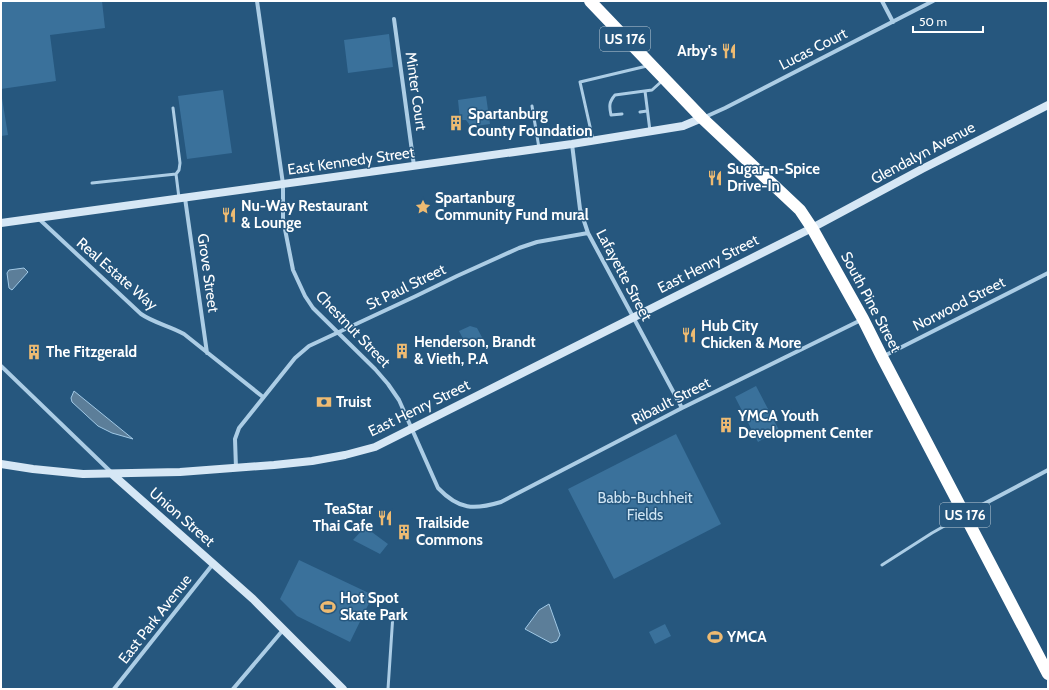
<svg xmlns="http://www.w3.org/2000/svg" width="1049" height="690" viewBox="0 0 1049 690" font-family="Cabin,sans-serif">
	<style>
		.green { fill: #3a719b }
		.water { fill: #5c7e99; stroke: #a1c9e6 }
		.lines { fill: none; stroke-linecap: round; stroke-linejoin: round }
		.lane { stroke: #accde5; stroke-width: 3 }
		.street { stroke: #accde5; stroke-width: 4 }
		.secondary { stroke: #d6e7f5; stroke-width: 8 }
		.highway { stroke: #fff; stroke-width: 12 }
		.labels { text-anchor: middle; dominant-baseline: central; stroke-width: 3; stroke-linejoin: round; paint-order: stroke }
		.shield { fill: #26577e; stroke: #becdd8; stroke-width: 1 }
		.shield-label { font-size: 14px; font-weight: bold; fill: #fff }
		.street-label { font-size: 15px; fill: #fff; stroke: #26577e }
		.poi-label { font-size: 15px; font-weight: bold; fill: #fff; stroke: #26577e; text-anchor: start }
		.park-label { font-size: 15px; fill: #cfe5f4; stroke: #26577e }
	</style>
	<rect width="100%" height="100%" fill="#26577e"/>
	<path class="green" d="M1 1H102L105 28 50 35 56 81 1 89Z
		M389 34 393 67 348 73 344 40Z
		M223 90 232 153 187 159 178 96Z
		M1 92 8 135 1 136Z
		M486 96 490 124 469 127V124L466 120H460L458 100Z
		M470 326 477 328 484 341 468 348 459 331Z
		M756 386 779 430 758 442 735 397Z
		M676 434 721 524 614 579 568 489Z
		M365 527 388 544 380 554 353 540Z
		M299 560 373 595 350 642 297 616 280 599Z
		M665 624 671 636 655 644 649 632Z"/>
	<path class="water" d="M24 268 28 272 12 290 9 288 7 273 9 270Z
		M74 391 133 439 112 433 98 426 72 402 71 398Z
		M549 604 560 635 557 641 551 643 525 629 539 610Z"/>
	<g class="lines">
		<path class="lane" d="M645 91 650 131
			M532 106 539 148
			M173 108 180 163 179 170 176 174
			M640 112 647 111
			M622 114 611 115C609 106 609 102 615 95L652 90 662 81
			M593 140 580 82 647 66
			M92 183 176 174 179 198
			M882 565 932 533 962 516
			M388 689 393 614"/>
		<path class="street" d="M257 1 283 184V219L293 270 305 296 313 308 375 369 388 384 399 400 438 488C459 510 474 510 501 502L682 408 861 320
			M882 1 893 22
			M394 19 414 166
			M705 117 725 108 933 1
			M572 144 580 209 588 233 682 408
			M185 198 207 353
			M38 218 141 314C154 323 170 326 184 334L263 397
			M884 356 1048 273
			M1 366 112 473
			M236 468 235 439 239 428 295 358 309 346 416 296 457 276 519 248 537 242 588 233
			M965 514 1048 470
			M114 689 213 564
			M233 689 283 630"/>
		<path class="secondary" d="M1 223 572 144 683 126 702 118
			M1 464 33 469 83 474 180 472 274 465 312 461 345 455 375 447 812 228 922 169 1048 105
			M112 474 253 599 343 689"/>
		<path class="highway" d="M590 1 702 118 800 210 812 228 863 319 882 357 1048 674"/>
	</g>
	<defs>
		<g id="restaurant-bare" transform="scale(1.2)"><path d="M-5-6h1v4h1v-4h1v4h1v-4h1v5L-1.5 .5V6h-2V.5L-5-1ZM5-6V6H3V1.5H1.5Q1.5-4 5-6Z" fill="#eebb72" stroke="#26577e" stroke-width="2.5" paint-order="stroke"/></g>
		<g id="building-bare" transform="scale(1.2)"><path d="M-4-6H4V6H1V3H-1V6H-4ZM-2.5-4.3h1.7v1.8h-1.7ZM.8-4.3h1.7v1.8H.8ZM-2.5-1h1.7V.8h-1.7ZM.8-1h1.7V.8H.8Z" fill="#eebb72" stroke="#26577e" stroke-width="2.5" paint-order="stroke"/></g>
		<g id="sight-bare" transform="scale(1.2)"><path d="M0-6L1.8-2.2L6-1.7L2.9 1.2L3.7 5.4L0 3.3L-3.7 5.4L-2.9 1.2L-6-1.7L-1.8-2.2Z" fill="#eebb72" stroke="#26577e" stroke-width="2.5" paint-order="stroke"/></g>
		<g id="bank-bare" transform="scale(1.2)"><path d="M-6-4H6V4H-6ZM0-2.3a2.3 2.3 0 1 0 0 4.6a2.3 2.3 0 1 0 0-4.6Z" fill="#eebb72" stroke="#26577e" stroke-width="2.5" paint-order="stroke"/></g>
		<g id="stadium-bare" transform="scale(1.2)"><path d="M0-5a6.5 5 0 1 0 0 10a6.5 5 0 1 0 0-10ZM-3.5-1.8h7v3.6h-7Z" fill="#eebb72" stroke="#26577e" stroke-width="2.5" paint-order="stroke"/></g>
	</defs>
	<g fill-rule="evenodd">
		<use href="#restaurant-bare" x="729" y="51"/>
		<use href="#building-bare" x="456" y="123"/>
		<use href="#restaurant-bare" x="715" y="178"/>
		<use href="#sight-bare" x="423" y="207"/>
		<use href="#restaurant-bare" x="229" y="215"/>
		<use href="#restaurant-bare" x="689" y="335"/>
		<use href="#building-bare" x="402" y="351"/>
		<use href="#building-bare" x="34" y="352"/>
		<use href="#bank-bare" x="324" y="402"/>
		<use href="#building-bare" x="726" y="425"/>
		<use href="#restaurant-bare" x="385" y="518"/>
		<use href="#building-bare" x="404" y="532"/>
		<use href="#stadium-bare" x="328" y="607"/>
		<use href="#stadium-bare" x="715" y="637"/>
	</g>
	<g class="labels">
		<g class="shield">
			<rect x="600" y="27" width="50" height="24" rx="3"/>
			<rect x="940" y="503" width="50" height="24" rx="3"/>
		</g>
		<g class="shield-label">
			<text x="625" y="39">US 176</text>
			<text x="965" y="515">US 176</text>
		</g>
		<g class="street-label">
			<text transform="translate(813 49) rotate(-27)">Lucas Court</text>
			<text transform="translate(416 91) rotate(82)">Minter Court</text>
			<text transform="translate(923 153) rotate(-28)">Glendalyn Avenue</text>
			<text transform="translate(351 161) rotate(-8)">East Kennedy Street</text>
			<text transform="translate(708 264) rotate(-27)">East Henry Street</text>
			<text transform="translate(208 273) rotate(82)">Grove Street</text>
			<text transform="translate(117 274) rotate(41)">Real Estate Way</text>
			<text transform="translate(624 275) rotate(62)">Lafayette Street</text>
			<text transform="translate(406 287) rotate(-26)">St Paul Street</text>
			<text transform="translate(871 302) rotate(62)">South Pine Street</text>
			<text transform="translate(959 304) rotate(-27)">Norwood Street</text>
			<text transform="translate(353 329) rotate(46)">Chestnut Street</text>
			<text transform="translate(671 401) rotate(-27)">Ribault Street</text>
			<text transform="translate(419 408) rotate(-26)">East Henry Street</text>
			<text transform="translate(182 517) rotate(41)">Union Street</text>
			<text transform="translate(155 619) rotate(-52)">East Park Avenue</text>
		</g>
		<g class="poi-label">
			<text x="717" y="51" text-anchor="end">Arby's</text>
			<text x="468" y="114">Spartanburg<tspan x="468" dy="17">County Foundation</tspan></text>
			<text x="727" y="169">Sugar-n-Spice<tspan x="727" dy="17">Drive-In</tspan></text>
			<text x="435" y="198">Spartanburg<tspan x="435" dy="17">Community Fund mural</tspan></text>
			<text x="241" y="206">Nu-Way Restaurant<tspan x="241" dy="17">&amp; Lounge</tspan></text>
			<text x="701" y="326">Hub City<tspan x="701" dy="17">Chicken &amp; More</tspan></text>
			<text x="414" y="342">Henderson, Brandt<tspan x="414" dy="17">&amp; Vieth, P.A</tspan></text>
			<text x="46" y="352">The Fitzgerald</text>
			<text x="336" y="402">Truist</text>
			<text x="738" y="416">YMCA Youth<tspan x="738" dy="17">Development Center</tspan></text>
			<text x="373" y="509" text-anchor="end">TeaStar<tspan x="373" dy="17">Thai Cafe</tspan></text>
			<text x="416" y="523">Trailside<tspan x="416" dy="17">Commons</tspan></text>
			<text x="340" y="598">Hot Spot<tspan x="340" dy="17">Skate Park</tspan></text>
			<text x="727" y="637">YMCA</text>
		</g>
		<g class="park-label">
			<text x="645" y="498">Babb-Buchheit<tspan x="645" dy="17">Fields</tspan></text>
		</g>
	</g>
	<rect width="1049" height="690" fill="none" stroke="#ffffff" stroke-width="4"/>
	<path d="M913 26v6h70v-6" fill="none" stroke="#ffffff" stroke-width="2"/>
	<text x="919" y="26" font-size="12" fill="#ffffff" stroke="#26577e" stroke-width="3" paint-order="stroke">50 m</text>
</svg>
